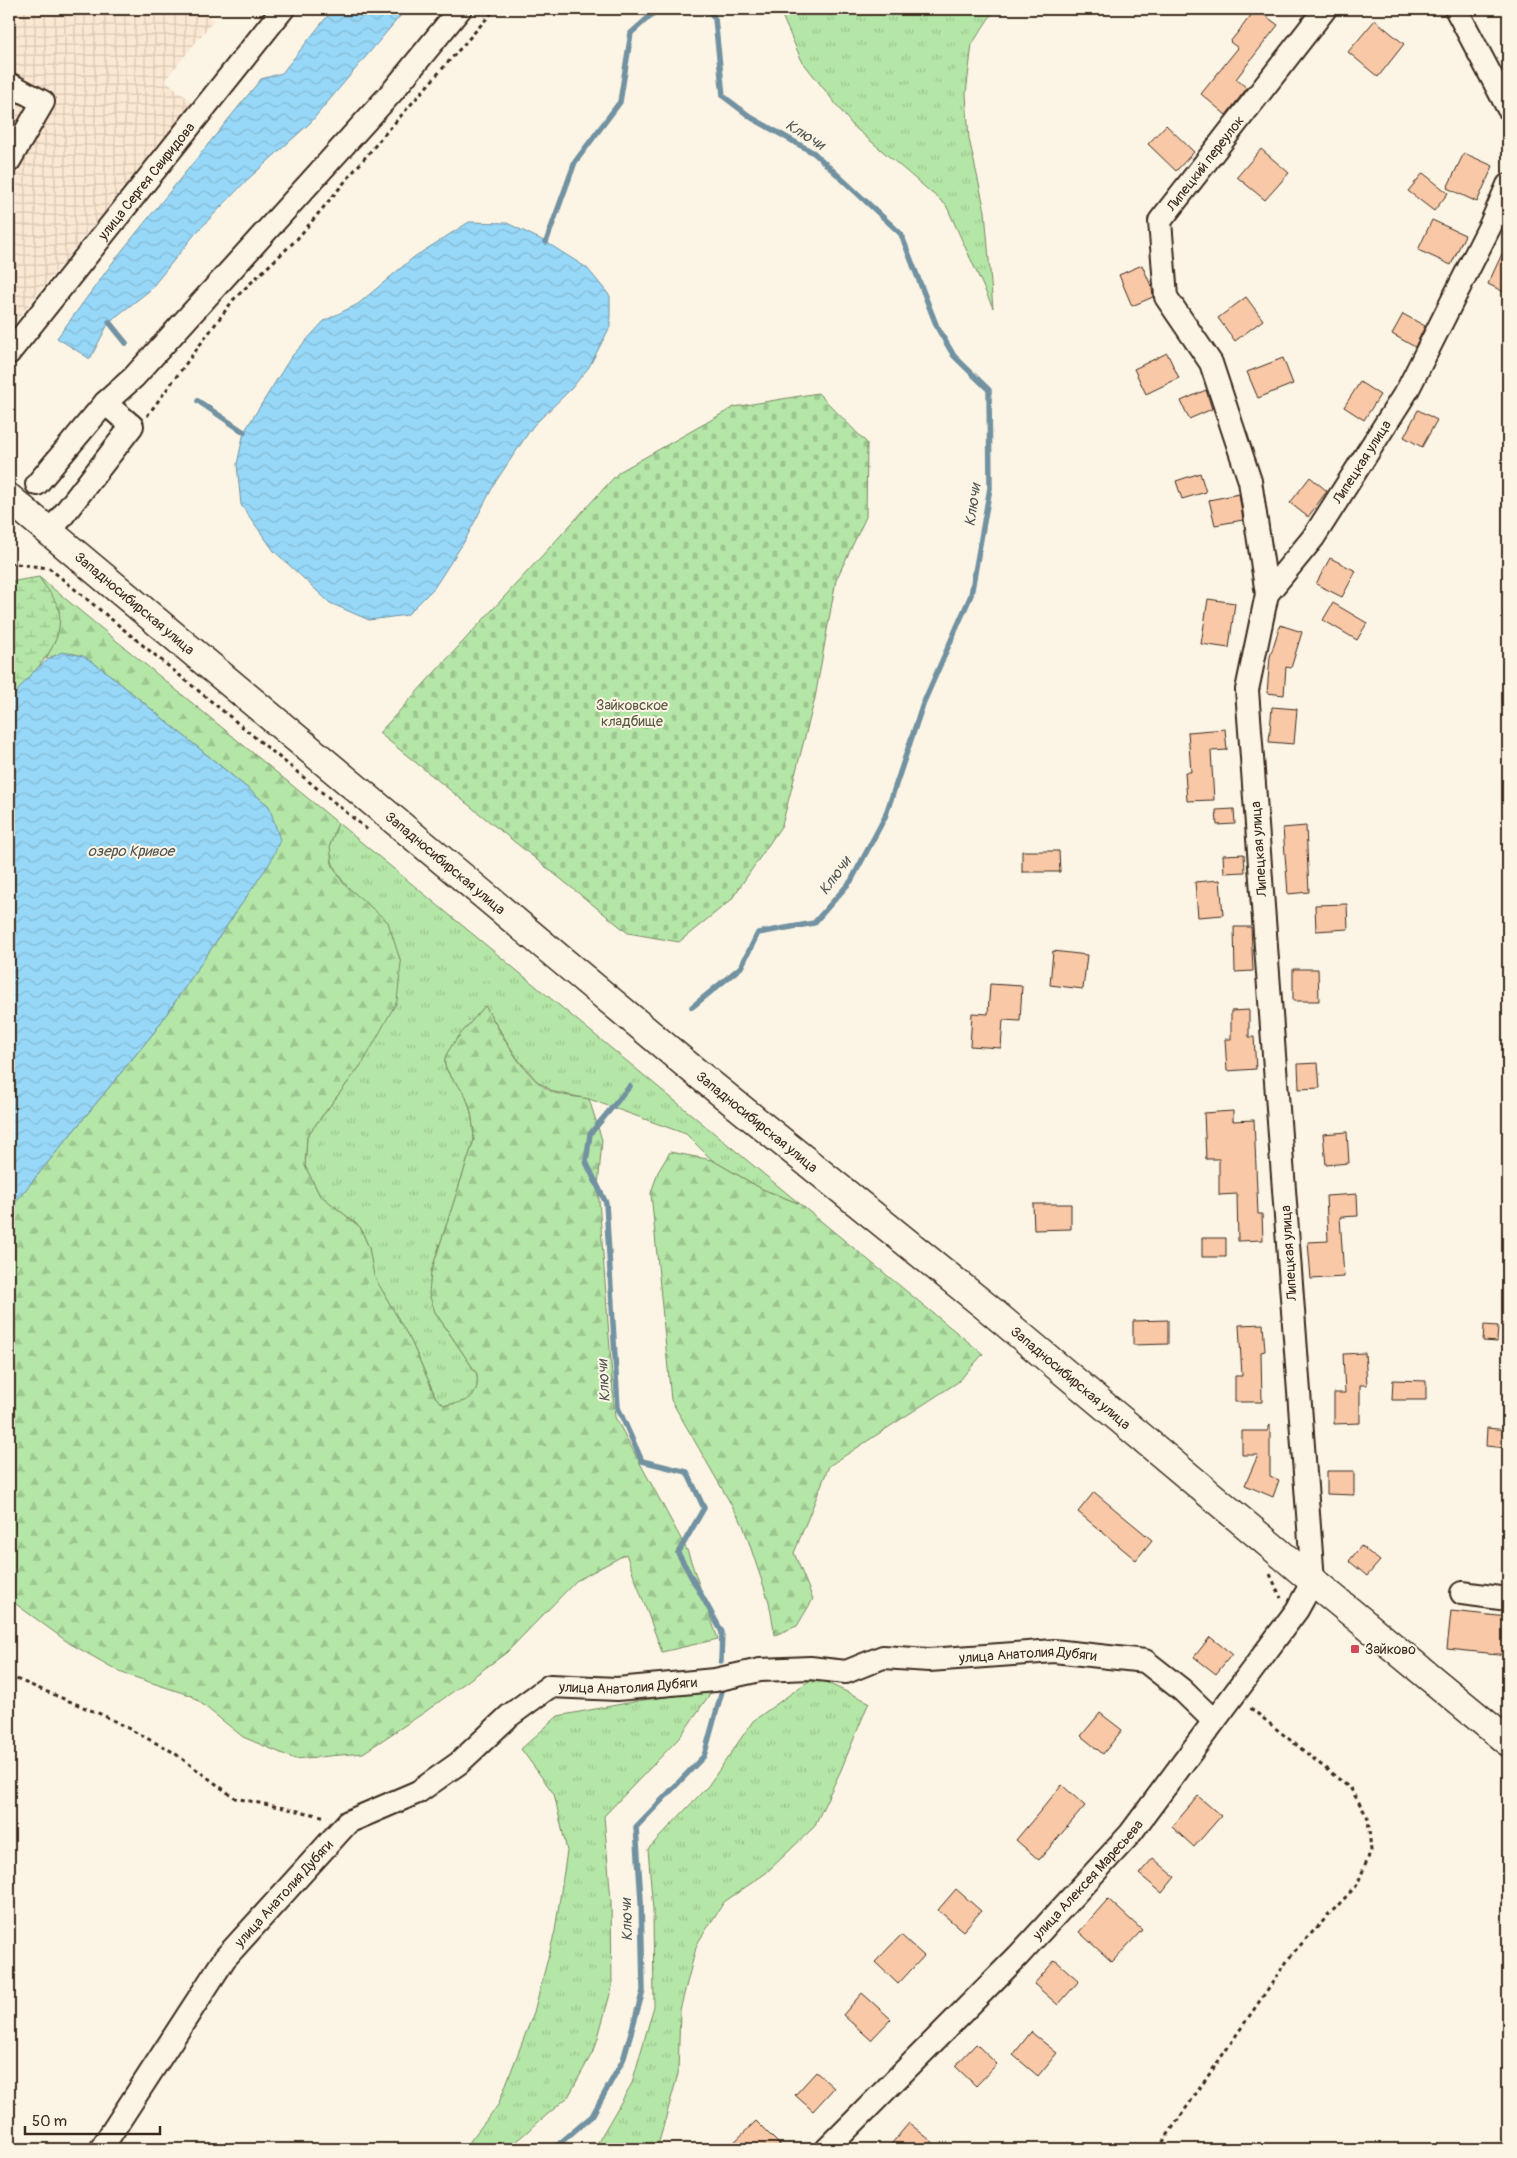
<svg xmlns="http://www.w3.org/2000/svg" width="1517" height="2158" viewBox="0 0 1517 2158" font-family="Pangolin,sans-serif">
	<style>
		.industrial { fill: url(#industrial-grid) }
		.grass { fill: url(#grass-tufts); stroke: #788862 }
		.forest { fill: url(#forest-firs); stroke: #788862 }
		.wetland { fill: url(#wetland-marsh); stroke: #788862 }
		.cemetery { fill: url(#cemetery-stones); stroke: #788862 }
		.water { fill: url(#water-waves); stroke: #7292a1 }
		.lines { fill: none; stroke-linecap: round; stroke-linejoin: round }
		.stream { stroke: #7292a1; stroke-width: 5.5 }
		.building { fill: #f8c8a7; stroke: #3b2a1e }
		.minor-casing { stroke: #3b2a1e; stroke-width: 26 }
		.major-casing { stroke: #3b2a1e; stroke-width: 31 }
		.path { stroke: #3b2a1e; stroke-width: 3; stroke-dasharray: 4 4; stroke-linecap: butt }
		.minor { stroke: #fcf5e5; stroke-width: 22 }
		.major { stroke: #fcf5e5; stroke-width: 28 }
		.poi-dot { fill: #d1495b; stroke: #fcf5e5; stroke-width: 2 }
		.labels { text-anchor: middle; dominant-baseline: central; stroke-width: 4; stroke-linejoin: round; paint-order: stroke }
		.street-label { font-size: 14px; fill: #3b2a1e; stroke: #fcf5e5 }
		.park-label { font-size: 14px; fill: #595940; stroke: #fcf5e5 }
		.poi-label { font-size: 14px; fill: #3b2a1e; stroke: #fcf5e5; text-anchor: start }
		.water-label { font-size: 15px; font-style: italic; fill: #525654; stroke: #fcf5e5 }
	</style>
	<defs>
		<pattern id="industrial-grid" width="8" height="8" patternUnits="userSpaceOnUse" patternTransform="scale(1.25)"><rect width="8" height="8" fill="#fbe8d2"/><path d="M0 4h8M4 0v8" fill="none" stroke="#d8c7b4"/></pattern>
		<pattern id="grass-tufts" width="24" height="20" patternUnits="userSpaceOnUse" patternTransform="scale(1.25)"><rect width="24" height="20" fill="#b4e6a7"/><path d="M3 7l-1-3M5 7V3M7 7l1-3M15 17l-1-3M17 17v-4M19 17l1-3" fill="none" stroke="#9cc58f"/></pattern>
		<pattern id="forest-firs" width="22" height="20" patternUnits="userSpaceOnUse" patternTransform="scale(1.25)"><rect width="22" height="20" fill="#b4e6a7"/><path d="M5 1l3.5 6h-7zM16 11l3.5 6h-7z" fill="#9cc58f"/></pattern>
		<pattern id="wetland-marsh" width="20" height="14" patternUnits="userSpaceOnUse" patternTransform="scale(1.25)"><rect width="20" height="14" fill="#b4e6a7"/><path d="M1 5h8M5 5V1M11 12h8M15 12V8" fill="none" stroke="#9cc58f"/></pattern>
		<pattern id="cemetery-stones" width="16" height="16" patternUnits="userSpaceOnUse" patternTransform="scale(1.25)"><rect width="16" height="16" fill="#b4e6a7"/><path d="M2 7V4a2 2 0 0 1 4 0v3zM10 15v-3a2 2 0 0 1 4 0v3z" fill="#9cc58f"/></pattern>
		<pattern id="water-waves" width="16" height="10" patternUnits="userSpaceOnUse" patternTransform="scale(1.25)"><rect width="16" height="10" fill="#97d8f8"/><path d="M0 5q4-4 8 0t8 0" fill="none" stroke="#83bad4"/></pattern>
	</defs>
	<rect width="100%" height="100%" fill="#fcf5e5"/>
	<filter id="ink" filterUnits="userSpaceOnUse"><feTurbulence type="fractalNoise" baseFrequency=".02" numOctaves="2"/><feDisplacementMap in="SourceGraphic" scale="10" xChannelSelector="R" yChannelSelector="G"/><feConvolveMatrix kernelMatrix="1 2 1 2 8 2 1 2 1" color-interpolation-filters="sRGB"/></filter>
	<g filter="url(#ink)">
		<path class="industrial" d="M9 9H200L214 20 165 80 193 103 9 329Z"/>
		<path class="grass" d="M779 9H995L972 44 966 94 969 139 985 211 993 308 946 205 853 126 802 61Z
			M338 823 800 1204 762 1189 712 1160 686 1134 589 1099 554 1092 537 1081 517 1058 485 1006C475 1018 448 1046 445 1059 442 1072 459 1084 465 1095 472 1110 473 1123 474 1140L431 1272 435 1312 477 1374C480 1399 466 1403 444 1405L436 1398 411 1341 373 1276 369 1248 360 1227 319 1194 305 1166 307 1136 364 1061 388 922C365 902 329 880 330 846 331 839 335 830 338 823Z
			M814 1677 869 1702 841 1770 814 1827 766 1873 724 1902 697 1944 680 2010 678 2074 657 2149H594L632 2083 654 2006 653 1910 648 1849 708 1786 753 1721Z
			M712 1691 680 1737 604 1816 611 1901 612 1987 595 2048 568 2097 515 2142 500 2149H464L498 2105 534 2012 555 1931 567 1851 554 1794 521 1749 558 1716 643 1700Z"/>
		<path class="forest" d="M39 577 338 823 330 845 332 864 343 883 388 922 401 963 397 1001 364 1061 307 1136 305 1166 319 1194 360 1227 369 1248 374 1276 411 1341 436 1398 444 1405C466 1403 480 1398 477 1374L435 1312 429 1294 431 1272 474 1140C473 1123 472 1110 465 1095 459 1084 442 1071 445 1058 449 1045 475 1018 485 1006 501 1032 524 1081 555 1093 565 1096 578 1097 589 1099L602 1140 598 1187 615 1417 687 1550 718 1639 662 1652 626 1554 576 1581 506 1653 425 1712 363 1753 295 1759 243 1737 192 1696 122 1673 69 1643 9 1599V1210L155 1031 232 918 269 806 104 670C81 655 73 647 46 659L57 636 59 610Z
			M670 1152 712 1160 762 1189 800 1204 983 1354 958 1382 829 1466 794 1553 813 1599 797 1626 775 1635 769 1602 743 1525 671 1400 651 1193 658 1172Z"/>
		<path class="wetland" d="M39 577C45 587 57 600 59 611 65 651 27 674 9 704V582Z"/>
		<path class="cemetery" d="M818 393 867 443 866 517 836 580 815 698 782 825 731 900 679 942 628 933 379 733 619 472 734 407Z"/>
		<path class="water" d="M333 9H406L310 123 247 180 195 234 149 291 109 322 90 359 57 338 116 258 261 79 282 73Z
			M469 222 507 223 546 242 587 268 610 296V327L589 367 571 389 533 426 496 481 464 542 434 588 407 615 369 620 330 603 274 551 241 505 237 464 244 432 291 357 324 321 358 304 414 257Z
			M62 652 83 656 104 670 269 806 280 840 271 861 155 1031 9 1210V704C22 683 39 662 62 652Z"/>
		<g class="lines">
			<path class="stream" d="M546 242 575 162 620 102 631 33 658 9
				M109 322 126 343
				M198 401 244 432
				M692 1007 741 967 758 933 814 923 851 881 885 817 923 704 971 595 990 488 989 390 954 356 937 327 901 234 814 153 752 118 723 96 715 19 708 9
				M630 1086 590 1134 586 1162 606 1203 618 1408 642 1461 687 1472 704 1508 678 1553 722 1632 721 1661
				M553 2149 592 2116 623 2060 643 1991 641 1900 636 1827 704 1756 722 1691"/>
		</g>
		<path class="building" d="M1256 9 1278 25 1236 79 1247 88 1226 115 1201 94 1238 48 1230 42Z
			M1375 20 1404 44 1378 77 1348 52Z
			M1166 125 1194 152 1176 171 1148 144Z
			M1261 149 1289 173 1265 200 1237 177Z
			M1464 153 1493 166 1477 202 1447 188Z
			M1423 173 1448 193 1434 211 1408 191Z
			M1432 220 1465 235 1451 265 1418 250Z
			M1508 241V294L1488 284Z
			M1142 265 1152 288 1153 297 1132 306 1119 275Z
			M1246 297 1263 320 1235 341 1218 318Z
			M1403 314 1425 326 1415 347 1392 334Z
			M1167 353 1179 378 1146 394 1134 369Z
			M1283 358 1293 384 1258 398 1247 372Z
			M1360 382 1380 395 1364 420 1344 407Z
			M1206 390 1212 409 1189 419 1181 401Z
			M1418 410 1437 420 1422 447 1404 437Z
			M1200 473 1206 492 1182 499 1176 481Z
			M1310 477 1327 491 1308 517 1290 503Z
			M1239 494 1243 520 1215 525 1209 500Z
			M1330 558 1356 571 1342 597 1316 584Z
			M1208 599 1235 603 1229 648 1201 644Z
			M1333 603 1367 623 1357 640 1323 620Z
			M1280 625 1302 632 1291 668 1286 667 1284 695 1267 693 1270 657Z
			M1272 707 1297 709 1294 744 1269 742Z
			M1225 729 1227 750 1211 751 1214 800 1187 801 1185 772H1191L1188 732Z
			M1234 809 1235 824 1217 825 1216 810Z
			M1306 826 1309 892 1288 894 1283 828Z
			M1022 851H1059L1060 872H1022Z
			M1244 854 1245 872 1224 873 1223 855Z
			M1220 880 1223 915 1198 917 1195 882Z
			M1347 904 1348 929 1316 931 1315 905Z
			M1234 927H1251L1253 971 1235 972Z
			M1053 951 1087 955 1083 989 1050 985Z
			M1293 969H1318L1319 1001H1293Z
			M990 984 1022 986 1020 1021 1003 1020 1001 1048 970 1046 972 1013 988 1014Z
			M1249 1010V1037H1254L1256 1069 1227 1071 1225 1039H1231V1011Z
			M1318 1063 1320 1088 1299 1089 1298 1064Z
			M1233 1111V1121L1254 1120 1258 1214H1262L1263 1240 1238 1241 1237 1194 1219 1195V1159H1206L1204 1113Z
			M1347 1132 1349 1163 1326 1165 1323 1134Z
			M1357 1194 1358 1216 1340 1217 1344 1277 1311 1279 1308 1242 1328 1241 1326 1196Z
			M1033 1204H1071V1229L1034 1230Z
			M1202 1238H1226V1257H1202Z
			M1168 1320V1344L1133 1345V1321Z
			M1263 1324 1265 1351 1261 1352 1262 1402H1235V1376H1242L1239 1325Z
			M1484 1325 1498 1326 1497 1342 1483 1341Z
			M1365 1353 1367 1385H1360V1423L1334 1424V1393H1345L1343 1354Z
			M1393 1380 1426 1381V1400H1392Z
			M1270 1425V1476L1279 1480 1273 1497 1245 1485 1258 1455H1242V1431H1267Z
			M1487 1428 1508 1430 1507 1448 1486 1446Z
			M1327 1471H1354V1495L1327 1494Z
			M1094 1492 1152 1540 1136 1560 1078 1512Z
			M1361 1546 1380 1561 1367 1576 1349 1561Z
			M1451 1611 1508 1617V1655L1447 1649Z
			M1210 1637 1232 1654 1216 1674 1194 1657Z
			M1100 1713 1122 1730 1103 1754 1081 1736Z
			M1062 1785 1085 1806 1039 1860 1016 1840Z
			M1198 1796 1221 1816 1194 1847 1172 1827Z
			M1153 1858 1175 1877 1162 1893 1139 1874Z
			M956 1889 981 1911 963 1931 938 1910Z
			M1108 1899 1142 1930 1112 1962 1079 1932Z
			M901 1935 924 1956 898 1984 875 1962Z
			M1055 1960 1079 1981 1058 2005 1034 1984Z
			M862 1993 891 2019 871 2040 843 2015Z
			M1031 2032 1057 2053 1038 2076 1013 2055Z
			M976 2044 997 2064 976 2086 955 2066Z
			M816 2072 834 2088 813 2111 795 2095Z
			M756 2121 784 2149H727Z
			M909 2123 941 2149H887Z"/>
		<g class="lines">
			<g class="minor-casing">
				<g id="minor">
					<path d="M1456 9 1508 108"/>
					<path d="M9 84 43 102 9 161"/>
					<path id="s1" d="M9 353 283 9"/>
					<path d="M37 484 105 403 134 377 392 92 460 9"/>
					<path d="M50 532 132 426 105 403"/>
					<path id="s2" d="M1267 594 1250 481 1211 363 1166 297 1160 221 1325 9"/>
					<path d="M1462 1593 1508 1599"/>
					<path id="s3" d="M101 2149 225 1958 348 1822 418 1792 459 1763 509 1716 550 1686 617 1689 715 1680 760 1670 810 1668 846 1672 883 1657 929 1660 1054 1651 1145 1661 1182 1690 1214 1721"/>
					<path id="s4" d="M827 2149 1018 1956 1130 1834 1297 1610 1313 1581 1247 690 1267 594 1313 538 1408 389 1491 224 1508 185"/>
				</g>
			</g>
			<g class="major-casing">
				<g id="major">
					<path id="s5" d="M9 498 692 1069 989 1309 1313 1581 1508 1742"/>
				</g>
			</g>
			<path class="path" d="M147 416 234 299 297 239 384 135 495 9
				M9 563 49 568 369 831
				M1270 1574 1281 1598
				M9 1676 105 1716 173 1752 235 1798 327 1817
				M1158 2149 1292 1954 1357 1885 1371 1851 1368 1818 1351 1789 1248 1706"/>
			<use href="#minor" class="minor"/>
			<use href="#major" class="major"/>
		</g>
	</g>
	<rect class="poi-dot" x="1350" y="1644" width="10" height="10" rx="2.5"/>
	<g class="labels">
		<g class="street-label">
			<text stroke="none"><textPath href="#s2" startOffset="468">Липецкий переулок</textPath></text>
			<text stroke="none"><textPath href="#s1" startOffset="220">улица Сергея Свиридова</textPath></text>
			<text stroke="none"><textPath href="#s4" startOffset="1904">Липецкая улица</textPath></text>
			<text stroke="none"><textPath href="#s5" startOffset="164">Западносибирская улица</textPath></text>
			<text transform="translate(1259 849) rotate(-94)">Липецкая улица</text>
			<text stroke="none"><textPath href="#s5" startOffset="569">Западносибирская улица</textPath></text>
			<text stroke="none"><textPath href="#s5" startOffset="974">Западносибирская улица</textPath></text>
			<text transform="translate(1289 1253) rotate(-94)">Липецкая улица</text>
			<text stroke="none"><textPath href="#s5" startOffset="1379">Западносибирская улица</textPath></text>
			<text stroke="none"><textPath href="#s3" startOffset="1140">улица Анатолия Дубяги</textPath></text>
			<text stroke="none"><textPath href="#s3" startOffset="735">улица Анатолия Дубяги</textPath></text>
			<text stroke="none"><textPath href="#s4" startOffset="375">улица Алексея Маресьева</textPath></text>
			<text stroke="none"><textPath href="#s3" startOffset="315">улица Анатолия Дубяги</textPath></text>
		</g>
		<g class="park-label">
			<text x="632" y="705">Зайковское<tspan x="632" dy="16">кладбище</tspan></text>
		</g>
		<g class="poi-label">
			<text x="1365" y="1649">Зайково</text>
		</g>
		<g class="water-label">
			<text transform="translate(805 135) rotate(32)">Ключи</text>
			<text transform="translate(973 505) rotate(-82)">Ключи</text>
			<text x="131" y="851">озеро Кривое</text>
			<text transform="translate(835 876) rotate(-54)">Ключи</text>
			<text transform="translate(604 1381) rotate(-94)">Ключи</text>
			<text transform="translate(627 1920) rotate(-92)">Ключи</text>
		</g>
	</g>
	<rect width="1517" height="2158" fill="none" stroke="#fcf5e5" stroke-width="30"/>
	<rect x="15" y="15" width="1487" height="2128" fill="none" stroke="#3b2a1e" stroke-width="2" filter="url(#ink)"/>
	<path d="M25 2126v8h135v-8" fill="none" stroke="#3b2a1e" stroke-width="2.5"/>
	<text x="32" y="2126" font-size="15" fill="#3b2a1e" stroke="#fcf5e5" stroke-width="4" paint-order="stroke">50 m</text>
</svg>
